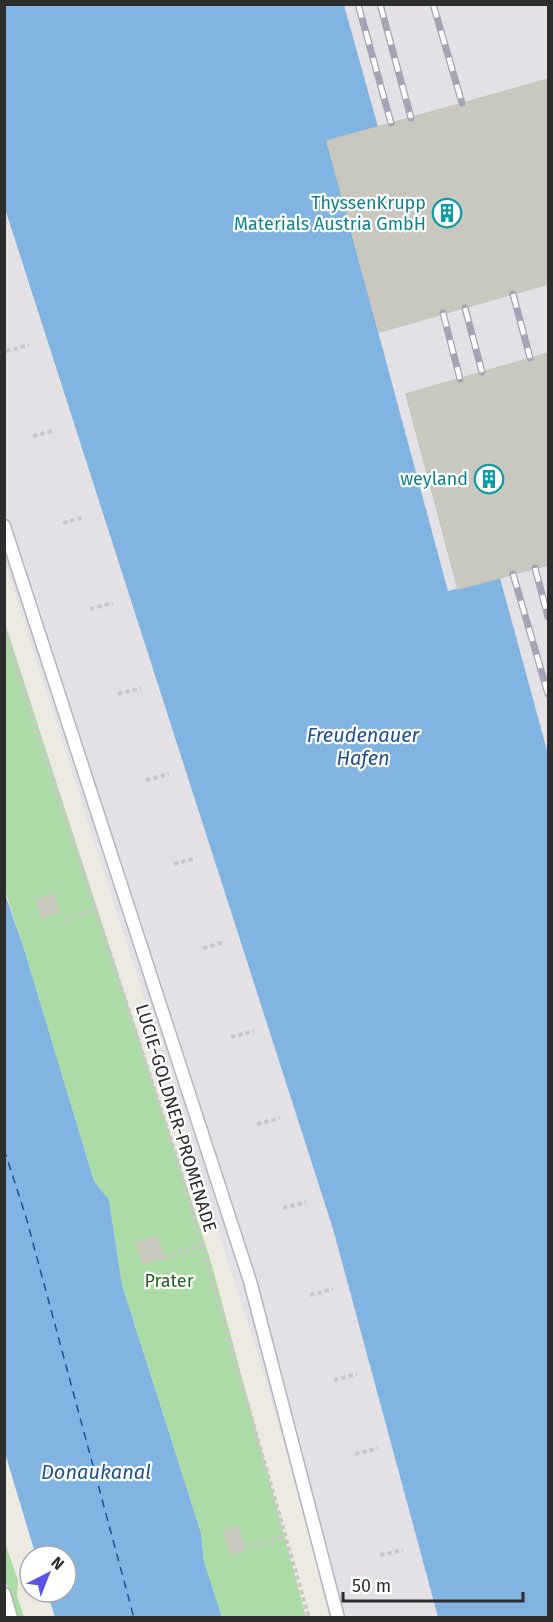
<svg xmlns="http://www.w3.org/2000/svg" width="553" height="1622" viewBox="0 0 553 1622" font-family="'Fira Sans',sans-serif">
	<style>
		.industrial { fill: #e3e1e6 }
		.green { fill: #acdca5 }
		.water { fill: #82b4e1 }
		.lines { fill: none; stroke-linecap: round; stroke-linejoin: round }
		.ferry { stroke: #1e5190; stroke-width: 1.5; stroke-dasharray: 8 6; stroke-linecap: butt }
		.building { fill: #c9c8bf; stroke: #c8c6bb; stroke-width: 1.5 }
		.lane-casing { stroke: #b5b5bf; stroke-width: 15 }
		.path { stroke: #c8c8c8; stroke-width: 4; stroke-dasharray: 4.5 3; stroke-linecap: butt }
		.lane { stroke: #fff; stroke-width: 12 }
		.rail-casing { stroke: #a5a4b5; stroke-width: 7 }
		.rail { stroke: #fff; stroke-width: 4.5; stroke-dasharray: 14; stroke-linecap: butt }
		.labels { text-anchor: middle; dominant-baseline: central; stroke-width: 4.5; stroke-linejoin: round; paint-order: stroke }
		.culture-label { font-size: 18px; fill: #0d838f; stroke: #fff; text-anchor: end }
		.street-label { font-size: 18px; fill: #2d2d2d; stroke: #fff }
		.park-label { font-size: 18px; fill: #246324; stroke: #fff }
		.water-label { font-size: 20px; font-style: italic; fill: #1e5190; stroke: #fff }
	</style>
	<rect width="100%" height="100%" fill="#edeae1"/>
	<path class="industrial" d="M344 5H548V754L500 578 448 592 327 141 378 127Z
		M4 209 333 1229 438 1617H329L310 1540 267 1384 5 562Z"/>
	<path class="green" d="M5 623 211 1262 306 1617H222L204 1562 201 1533 122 1285 109 1200 94 1181 24 949 5 891Z
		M4 1540 18 1580 17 1596 24 1617H16L5 1579Z"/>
	<path class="water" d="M4 5H344L378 127 327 142 448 591 500 578 548 754V1617H438L333 1229 5 209Z
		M4 891 24 949 94 1181 109 1200 122 1285 201 1533 204 1562 222 1617H55L47 1592H66V1556H36L4 1450Z"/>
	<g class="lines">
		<path class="ferry" d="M4 1149 26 1217 134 1618"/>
	</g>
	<path class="building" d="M548 79V284L379 332 327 141Z
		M548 353V565L458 589 406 394Z
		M53 894 59 912 42 918 36 900Z
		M157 1236 164 1258 143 1264 136 1243Z
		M239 1527 245 1551 230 1554 224 1530Z"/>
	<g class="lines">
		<g class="lane-casing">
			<path id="lane" d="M4 526 250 1281 338 1618
				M4 1594 11 1618"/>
		</g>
		<path class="path" d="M6 351 29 345
			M33 436 55 430
			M63 523 85 517
			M90 609 113 603
			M4 630 176 1155 309 1618
			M118 694 141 688
			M146 780 169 774
			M174 864 196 858
			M65 919 96 909
			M203 948 225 942
			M231 1037 254 1031
			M257 1124 280 1118
			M283 1208 306 1202
			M164 1258 202 1245
			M310 1295 333 1289
			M334 1380 357 1374
			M355 1454 378 1448
			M249 1545 286 1537
			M380 1555 403 1550"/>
		<use href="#lane" class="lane"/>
		<g class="rail-casing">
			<path id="rail" d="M358 4 391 123
				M380 4 411 118
				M433 4 462 103
				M513 294 530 358
				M465 308 482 372
				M443 313 460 379
				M535 568 548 617
				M513 574 548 694"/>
		</g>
		<use href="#rail" class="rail"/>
	</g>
	<defs>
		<g id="building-ring" transform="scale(1.5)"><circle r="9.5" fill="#fff" stroke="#0f9aa8" stroke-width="1.5"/><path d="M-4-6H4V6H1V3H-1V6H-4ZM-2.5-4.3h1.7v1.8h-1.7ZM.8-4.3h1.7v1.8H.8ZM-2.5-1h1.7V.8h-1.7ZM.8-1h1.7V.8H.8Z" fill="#0f9aa8"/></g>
	</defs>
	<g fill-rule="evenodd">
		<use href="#building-ring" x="447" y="213"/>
		<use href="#building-ring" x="489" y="479"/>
	</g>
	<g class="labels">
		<g class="culture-label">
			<text x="426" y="203">ThyssenKrupp<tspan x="426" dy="21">Materials Austria GmbH</tspan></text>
			<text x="468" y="479">weyland</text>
		</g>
		<g class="street-label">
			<text transform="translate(176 1118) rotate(73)">LUCIE-GOLDNER-PROMENADE</text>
		</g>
		<g class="park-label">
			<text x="169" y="1281">Prater</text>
		</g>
		<g class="water-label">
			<text x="363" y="735">Freudenauer<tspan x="363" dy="23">Hafen</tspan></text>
			<text x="96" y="1472">Donaukanal</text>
		</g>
	</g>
	<rect width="553" height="1622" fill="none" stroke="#2d2d2d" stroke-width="12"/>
	<g transform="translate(48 1574) rotate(42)"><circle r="28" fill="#ffffff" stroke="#ababab" stroke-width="1.5"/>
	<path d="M0-4.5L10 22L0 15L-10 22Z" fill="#5956e5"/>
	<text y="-9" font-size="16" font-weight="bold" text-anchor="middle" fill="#2d2d2d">N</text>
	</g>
	<path d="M343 1592v9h180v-9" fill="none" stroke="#2d2d2d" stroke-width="3"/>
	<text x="352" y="1592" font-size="18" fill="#2d2d2d" stroke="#ffffff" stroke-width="4.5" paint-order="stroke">50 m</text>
</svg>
